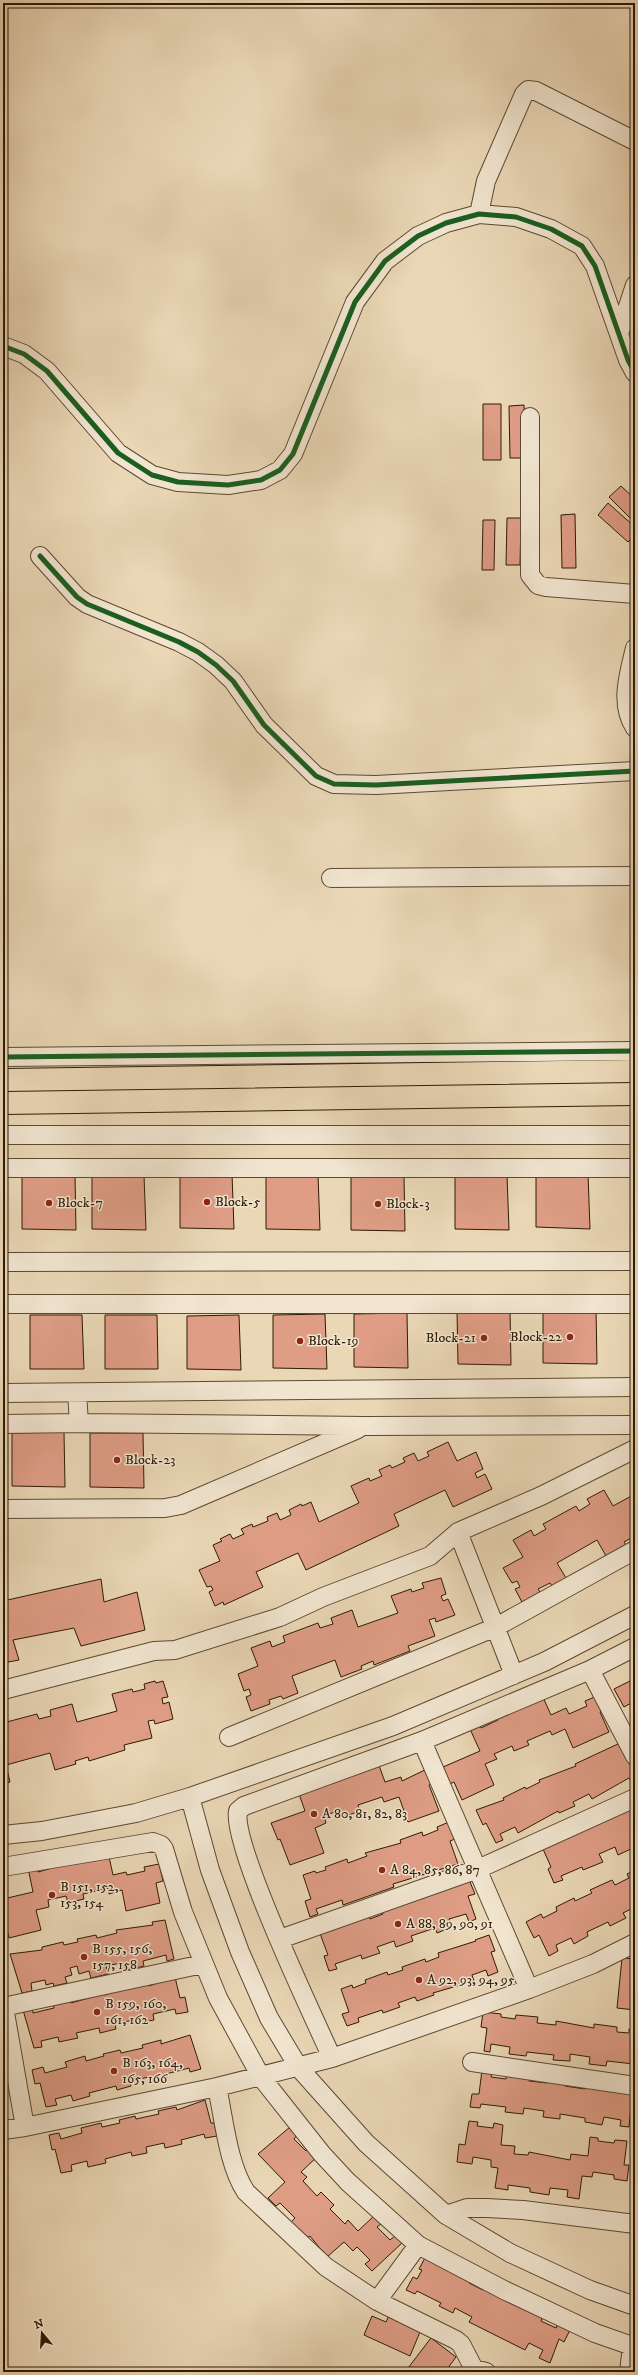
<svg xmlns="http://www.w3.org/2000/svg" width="638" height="2375" viewBox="0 0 638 2375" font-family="'IM FELL DW Pica',serif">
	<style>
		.building { fill: #df9d86; stroke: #2e1a04 }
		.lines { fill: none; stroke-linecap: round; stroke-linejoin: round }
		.minor-casing { stroke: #5d4930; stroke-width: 20 }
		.major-casing { stroke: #2e1a04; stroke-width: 24 }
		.minor { stroke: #f1e5d0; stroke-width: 18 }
		.major { stroke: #ead7b6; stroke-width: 22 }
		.cycleway-casing { stroke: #f1e5d0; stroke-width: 8 }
		.cycleway { stroke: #1b5e20; stroke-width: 5 }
		.poi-dot { fill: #8f2418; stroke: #f1e5d0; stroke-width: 1.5 }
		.labels { text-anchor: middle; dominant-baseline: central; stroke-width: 3; stroke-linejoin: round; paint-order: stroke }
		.poi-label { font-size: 14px; fill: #2e1a04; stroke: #f1e5d0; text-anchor: start }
	</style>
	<rect width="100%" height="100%" fill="#ead7b6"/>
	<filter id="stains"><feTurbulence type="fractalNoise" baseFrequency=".005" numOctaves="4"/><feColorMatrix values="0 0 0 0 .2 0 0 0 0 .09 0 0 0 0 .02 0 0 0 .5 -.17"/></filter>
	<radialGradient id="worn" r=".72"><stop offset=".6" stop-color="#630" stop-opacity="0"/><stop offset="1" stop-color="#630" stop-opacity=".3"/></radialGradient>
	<path class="building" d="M483 404H501V460H483Z
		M524 405 526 458H510L509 406Z
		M621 486 635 499V523L609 497Z
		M608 503 635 527V535L628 542 598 515Z
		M575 514 576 568H562L561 515Z
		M507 518H521L520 565H506Z
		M483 520H495L494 570H482Z
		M232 1174 234 1229 180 1228V1175Z
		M536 1174H588L590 1229 536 1227Z
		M75 1175 76 1230 22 1229V1176Z
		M92 1175H144L146 1230 92 1229Z
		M318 1175 320 1230 266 1229V1176Z
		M507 1175 509 1230 455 1229V1176Z
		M404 1176 405 1231 351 1230V1177Z
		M596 1309 597 1364 543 1363V1310Z
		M510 1310 511 1365 458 1364 457 1311Z
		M407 1313 408 1368 354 1367V1314Z
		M325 1314 327 1369 273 1368V1315Z
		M30 1315H82L84 1369H30Z
		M105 1315H157L158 1369H105Z
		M239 1315 241 1370 187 1369V1316Z
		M64 1432 65 1487 12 1486V1433Z
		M90 1433H143L144 1488 90 1487Z
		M448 1442 457 1461 476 1452 483 1469 475 1473 477 1478 485 1474 492 1489 453 1507 445 1490 394 1514 399 1526 306 1570 298 1553 256 1572 263 1587 224 1605 223 1602 215 1606 209 1592 213 1590 211 1586 207 1587 199 1570 220 1561 213 1545 222 1541 220 1539 230 1534 233 1539 244 1534 241 1529 252 1524 253 1527 268 1521 267 1517 277 1513 280 1520 291 1515 289 1510 301 1504 302 1506 311 1502 319 1522 359 1503 351 1486 369 1478 370 1481 382 1476 379 1470 390 1465 392 1468 405 1462 403 1458 414 1453 418 1461 429 1456 427 1452Z
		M604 1490 613 1506 635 1494V1536L624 1542 626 1545 606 1556 597 1540 557 1563 566 1578 552 1586 550 1583 538 1589 540 1592 522 1602 515 1589 520 1587 517 1581 512 1583 503 1568 523 1557 513 1540 531 1530 534 1536 546 1529 543 1524 576 1506 579 1511 590 1504 587 1499Z
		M441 1578 446 1594 441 1596 443 1601 448 1599 455 1615 436 1622 435 1618 429 1620 435 1636 408 1646 410 1651 374 1665 373 1661 361 1666 362 1669 341 1677 335 1660 292 1676 298 1693 283 1699 281 1696 269 1700 270 1704 251 1711 246 1697 251 1695 249 1689 244 1691 238 1674 258 1666 251 1648 270 1641 272 1647 285 1642 283 1636 318 1623 320 1628 333 1624 331 1618 352 1610 358 1627 398 1613 391 1596 411 1589 412 1592 424 1588 422 1583Z
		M101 1579 104 1602 137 1592 145 1630 81 1646 74 1628 13 1640 19 1660 3 1663V1601Z
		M632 1680 635 1685V1705L633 1702 624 1707 614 1689Z
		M155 1681 156 1683 163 1681 168 1697 162 1698 163 1704 169 1702 173 1719 155 1724 154 1720 148 1721 152 1738 124 1745 125 1750 89 1761 88 1757 75 1761 76 1764 55 1770 50 1753 6 1765 10 1782 3 1784V1723L37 1714 39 1719 51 1716 50 1710 72 1704 77 1722 117 1711 112 1694 132 1689 133 1692 145 1689 144 1684Z
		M542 1695 551 1715 566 1708 569 1714 587 1706 585 1701 597 1696 603 1710 600 1712 609 1732 573 1748 565 1729 552 1735 550 1731 527 1741 529 1745 514 1751 512 1746 494 1754 497 1759 485 1764 494 1785 462 1800 454 1782 450 1784 443 1767 480 1751 470 1729 480 1725 481 1728 498 1720 497 1716Z
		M620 1743 630 1764 634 1762 635 1764V1778L630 1780 629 1778 592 1799 589 1794 573 1802 575 1806 559 1813 558 1811 518 1833 515 1827 500 1834 503 1840 496 1843 486 1823 483 1825 476 1810 504 1800 503 1798 525 1787 526 1789 540 1782 539 1780 576 1766 575 1764Z
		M377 1760 385 1782 401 1777 402 1781 429 1768 435 1783 429 1785 439 1811 408 1822 399 1797 384 1802 382 1797 358 1805 360 1811 343 1817 340 1810 324 1816 326 1823 315 1828 324 1853 290 1865 280 1839 278 1840 271 1823 305 1811 298 1791Z
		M635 1808V1842L632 1844 633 1848 618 1855 615 1847 599 1854 603 1862 583 1870 582 1867 561 1876 563 1880 554 1883 548 1869 551 1867 543 1849Z
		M449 1822 455 1839 450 1841 458 1864 393 1884 394 1887 343 1905 342 1900 316 1909 318 1914 310 1917 305 1901 311 1899 303 1875 315 1871 316 1873 326 1870 325 1867 347 1859 348 1863 367 1856 365 1853 401 1843 400 1840 422 1832 423 1836 438 1830 437 1827Z
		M108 1852 113 1875 126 1872 127 1875 145 1871 144 1867 159 1864 163 1881 156 1883 160 1903 126 1911 122 1890 109 1894 108 1888 83 1894 84 1899 68 1903 66 1896 48 1900 49 1907 36 1910 41 1930 9 1938 3 1915V1899L33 1892 28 1868 36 1866 38 1872Z
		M635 1870V1907L623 1913 626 1918 610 1926 608 1922 587 1932 588 1936 574 1944 571 1938 556 1945 558 1951 549 1956 539 1935 534 1938 526 1922 541 1914 543 1918 557 1911 556 1907 574 1898 575 1901 592 1893 590 1890 612 1880 615 1885 629 1878 627 1874Z
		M468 1877 475 1894 468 1896 476 1919 469 1922 466 1914 449 1919 452 1927 437 1933 435 1928 411 1936 413 1941 396 1947 394 1941 377 1947 380 1953 362 1959 361 1955 335 1964 337 1969 329 1971 324 1956 328 1955 319 1931 368 1915 370 1919 383 1914 381 1909 457 1886 455 1882Z
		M165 1920 174 1959 167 1961 166 1955 143 1961 144 1966 122 1971 121 1963 106 1966 108 1974 91 1978 89 1971 79 1974 77 1966 70 1968 72 1975 65 1977 67 1983 54 1986 53 1983 46 1985 45 1980 31 1983 32 1991 22 1993 10 1954 42 1950V1947L63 1942 64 1945 78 1942 77 1939 96 1935 97 1938 117 1933 116 1930 153 1925 152 1922Z
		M489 1935 495 1951 491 1952 498 1972 488 1976 486 1970 472 1975 474 1981 433 1993 434 1995 417 2001 415 1997 398 2003 400 2007 383 2013 382 2010 358 2018 359 2022 347 2026 342 2014 349 2012 341 1989 352 1985 353 1988 366 1983 365 1980 387 1972 388 1975 403 1970 402 1967 425 1959 426 1962 439 1957 438 1953 476 1941 475 1940Z
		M622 1958 635 1959V2010L617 2008Z
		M175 1977 180 1998 185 1997 188 2012 176 2014 175 2009 153 2014 154 2020 135 2024 133 2020 115 2024 116 2029 100 2033 99 2028 76 2033 78 2038 59 2042 58 2037 41 2041 42 2047 34 2048 23 2010 32 2008 33 2013 54 2008 53 2003 70 1999 71 2003 89 1998 88 1994 103 1991 104 1995 148 1983 149 1986Z
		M483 2012 501 2014V2017L515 2019 516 2015 538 2017 537 2023 556 2025V2021L594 2028V2024L617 2027V2032L629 2033V2029L635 2030V2069H633L634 2064 607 2061 606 2066 589 2064 590 2057 570 2054V2061L553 2060 554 2055 527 2052 526 2056 509 2054 510 2047 491 2044 490 2052 484 2051 487 2028 481 2027Z
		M190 2035 201 2069 190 2072 189 2068 166 2074 167 2078 150 2082 149 2077 130 2081 131 2086 117 2090 116 2086 89 2093 90 2096 73 2101 71 2095 55 2099 57 2105 46 2107 40 2083 35 2084 32 2070 43 2067 45 2073 67 2067 65 2062 85 2056 86 2061 104 2056 103 2054 120 2050 121 2053 143 2048 142 2045 161 2040V2044Z
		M482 2070 492 2071 491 2077 506 2079 507 2073 530 2076 529 2081 547 2083 548 2079 566 2081 565 2086 585 2089 586 2084 635 2091V2107L631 2106 629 2127 620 2126 621 2120 604 2117 602 2125 585 2122V2118L560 2114V2119L543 2117 544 2111 524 2108 523 2114 505 2112 506 2107 481 2104 480 2108 470 2107 472 2094H479Z
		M205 2100 211 2123H214L217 2136 205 2138 204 2134 181 2140 182 2144 165 2148 164 2143 146 2147 147 2153 132 2156 131 2152 105 2159 106 2163 88 2167 87 2161 71 2165 72 2171 61 2173 55 2149 52 2150 49 2135 59 2133 61 2139 82 2133 81 2128 101 2123 102 2127 120 2123 119 2120 135 2116 136 2119 159 2114 158 2111 176 2107 177 2110Z
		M469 2121 478 2122 477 2126 493 2128 494 2123 503 2125 501 2145 515 2146 514 2154 528 2155 529 2152 570 2160 571 2154 588 2156 590 2137 598 2138V2141L614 2143 615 2140 627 2141 624 2165H629L627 2181 614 2179V2175L593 2172 592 2177 582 2176 579 2199 567 2197 568 2190 550 2188 549 2195 530 2192V2188L508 2185V2190L495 2188 498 2168 491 2167V2160L473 2157 472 2164 457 2162 459 2144 465 2145Z
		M290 2127 297 2135 294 2139 306 2151 309 2147 318 2156 301 2172 307 2177 303 2181 317 2196 321 2192 334 2205 330 2209 345 2224 348 2220 358 2231 375 2215 382 2223 377 2227 390 2240 395 2236 402 2243 372 2271 365 2264 370 2260 357 2247 353 2251 344 2242 327 2257 310 2236 307 2238 291 2222 295 2218 280 2203 276 2206 268 2198 285 2182 258 2154Z
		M426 2256 471 2279 469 2283 483 2290 485 2286 543 2316 541 2321 556 2328 558 2323 570 2330 564 2342 559 2339 550 2363 539 2358 543 2350 529 2343 525 2350 469 2322 472 2317 455 2308 453 2313 439 2306 441 2303 417 2291 415 2294 406 2290 413 2277 417 2279 422 2270 419 2269Z
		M390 2313 422 2327 410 2356 364 2335 372 2316 386 2322Z
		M431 2338 456 2357 445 2372H405Z"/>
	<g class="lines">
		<g class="minor-casing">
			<path id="minor" d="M479 214 486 181 524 94 528 90 536 91 635 141
				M619 334 635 285
				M3 346 24 354 47 371 118 453 152 475 178 482 228 485 261 480 280 470 293 454 355 302 385 261 418 236 446 223 479 214 516 217 551 229 582 246 595 266 628 360 635 373
				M530 417V575L538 585 546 587 635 594
				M40 556 77 597 87 604 179 642 198 652 216 665 233 681 264 725 316 776 334 784 376 785 635 771
				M635 648C629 673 619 704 635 728
				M331 878 635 876
				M3 1057 635 1051
				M3 1135H635
				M3 1168H635
				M3 1262 635 1261
				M3 1304H635
				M3 1393 635 1387
				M77 1393 79 1423 365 1426 635 1425
				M3 1424 79 1423
				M3 1509 165 1508 181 1505 358 1429
				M458 1532 514 1675
				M635 1647 590 1670 635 1756
				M3 1690 154 1651 175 1650 280 1617 323 1597 430 1556 458 1532 541 1496 635 1449
				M229 1737 496 1627 635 1550
				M422 1741 529 1989
				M190 1797 210 1870 240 1952 269 2018 299 2068 366 2143 446 2215 510 2253 590 2290 635 2306
				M3 1835 42 1831 136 1813 190 1797 393 1726 544 1662 635 1615
				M3 1867 153 1842 161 1845 164 1849 183 1912 218 1998 261 2077 322 2154 348 2182 418 2245 504 2290 595 2333 635 2347
				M280 1939 478 1869 635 1798
				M3 2007 203 1964
				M4 2007 25 2127
				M332 2058C314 2018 231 1844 238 1811L244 1806 422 1741 590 1670
				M472 2062 635 2086
				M217 2087C224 2119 228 2165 246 2192L326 2267 377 2301 418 2245
				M3 2130 25 2127 217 2087 332 2058 529 1989 593 1964 635 1943
				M446 2215 467 2208H487L523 2210 635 2224
				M377 2301 456 2340 461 2344 474 2369 486 2372
				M629 2372 632 2346"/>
		</g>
		<g class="major-casing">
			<path id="major" d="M3 1080 635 1071
				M3 1103 635 1094"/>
		</g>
		<use href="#minor" class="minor"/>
		<use href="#major" class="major"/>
		<g class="cycleway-casing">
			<path id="cycleway" d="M3 346 24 354 47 371 118 453 152 475 178 482 228 485 261 480 280 470 293 454 355 302 385 261 418 236 446 223 479 214 516 217 551 229 582 246 595 266 628 360 635 373
				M40 556 77 597 87 604 179 642 198 652 216 665 233 681 264 725 316 776 334 784 376 785 635 771
				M3 1057 635 1051"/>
		</g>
		<use href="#cycleway" class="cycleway"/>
	</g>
	<g class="poi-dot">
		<circle cx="207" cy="1202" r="4"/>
		<circle cx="49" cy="1203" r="4"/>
		<circle cx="378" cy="1204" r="4"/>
		<circle cx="570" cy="1337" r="4"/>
		<circle cx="484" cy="1338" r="4"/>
		<circle cx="300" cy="1341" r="4"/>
		<circle cx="117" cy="1460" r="4"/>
		<circle cx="314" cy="1814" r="4"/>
		<circle cx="382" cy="1870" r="4"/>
		<circle cx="52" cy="1895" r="4"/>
		<circle cx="398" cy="1924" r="4"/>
		<circle cx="84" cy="1957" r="4"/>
		<circle cx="419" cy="1980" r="4"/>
		<circle cx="97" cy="2012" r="4"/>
		<circle cx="114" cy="2071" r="4"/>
	</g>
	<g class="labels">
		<g class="poi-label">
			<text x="215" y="1202">Block-5</text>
			<text x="57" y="1203">Block-7</text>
			<text x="386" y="1204">Block-3</text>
			<text x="562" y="1337" text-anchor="end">Block-22</text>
			<text x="476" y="1338" text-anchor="end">Block-21</text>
			<text x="308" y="1341">Block-19</text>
			<text x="125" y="1460">Block-23</text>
			<text x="322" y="1814">A 80, 81, 82, 83</text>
			<text x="390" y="1870">A 84, 85, 86, 87</text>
			<text x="60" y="1887">B 151, 152,<tspan x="60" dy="16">153, 154</tspan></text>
			<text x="406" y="1924">A 88, 89, 90, 91</text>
			<text x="92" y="1949">B 155, 156,<tspan x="92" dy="16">157, 158</tspan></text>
			<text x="427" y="1980">A 92, 93, 94, 95</text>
			<text x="105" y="2004">B 159, 160,<tspan x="105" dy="16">161, 162</tspan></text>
			<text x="122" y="2063">B 163, 164,<tspan x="122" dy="16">165, 166</tspan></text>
		</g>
	</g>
	<rect width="638" height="2375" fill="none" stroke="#ead7b6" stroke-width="16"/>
	<rect x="4" y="4" width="630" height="2367" fill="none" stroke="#2e1a04" stroke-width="2"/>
	<rect x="8" y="8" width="622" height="2359" fill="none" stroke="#2e1a04"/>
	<g transform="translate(42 2333) rotate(342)" stroke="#f1e5d0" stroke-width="3" paint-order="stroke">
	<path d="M0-3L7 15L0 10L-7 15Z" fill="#2e1a04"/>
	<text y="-6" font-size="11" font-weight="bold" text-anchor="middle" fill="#2e1a04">N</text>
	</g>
	<rect width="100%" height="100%" filter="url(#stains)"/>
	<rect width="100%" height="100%" fill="url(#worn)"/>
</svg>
